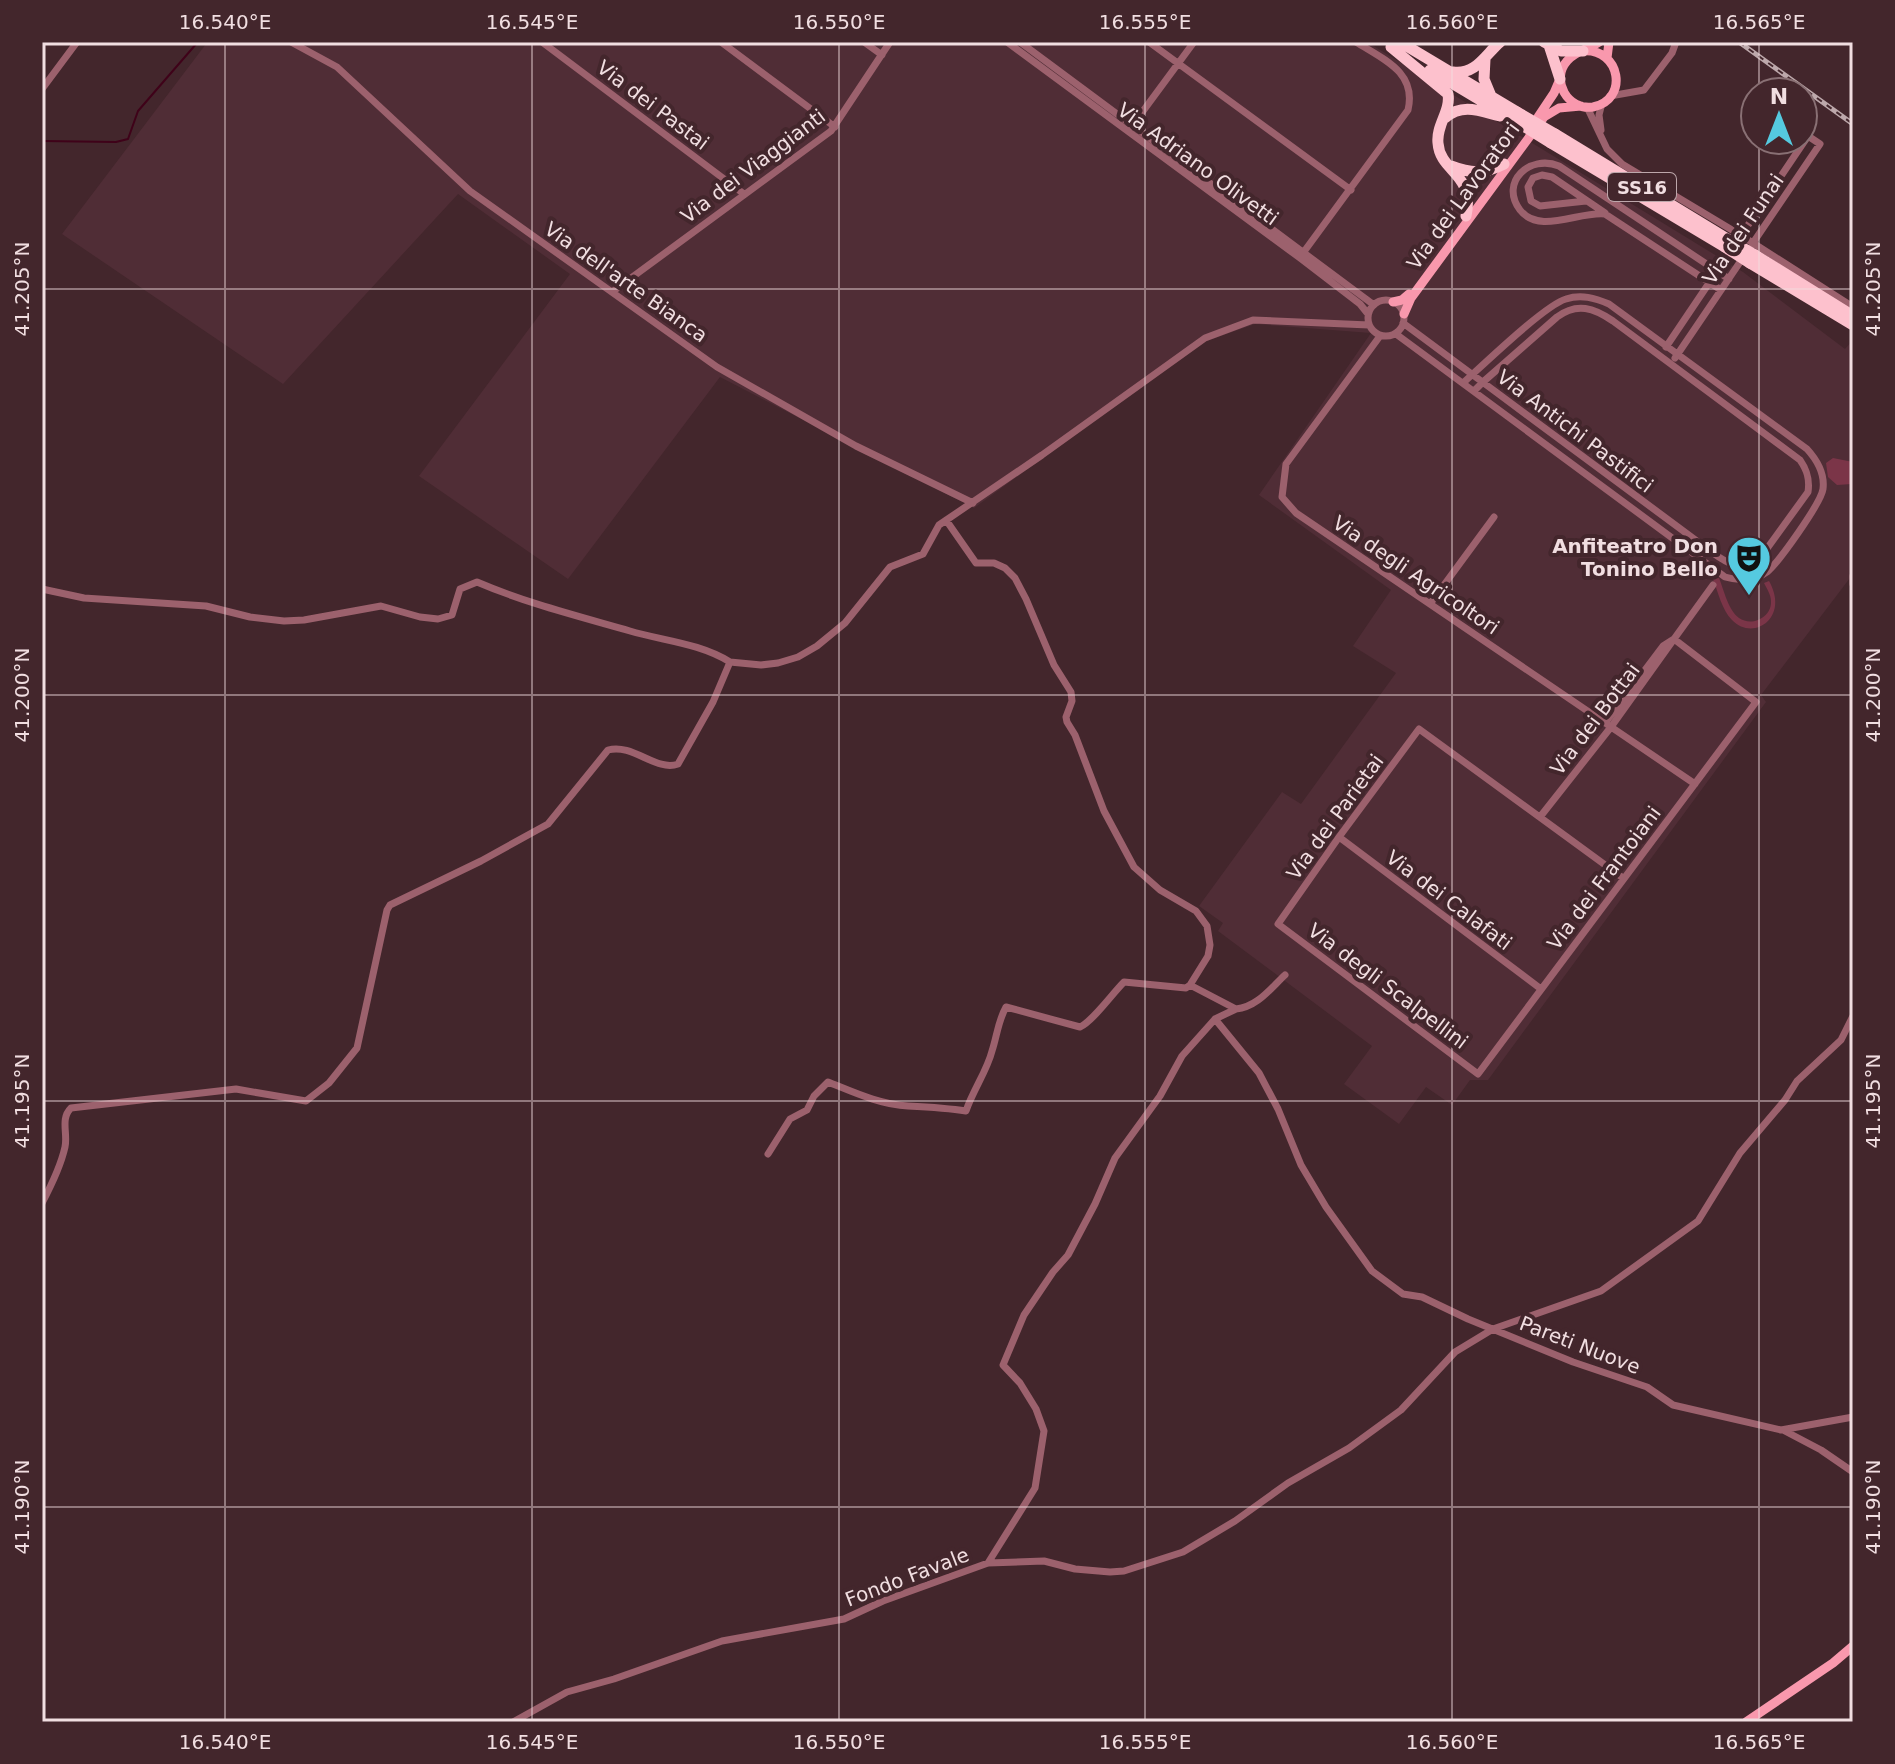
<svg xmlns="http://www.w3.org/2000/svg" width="1895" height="1764" viewBox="0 0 1895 1764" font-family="'DejaVu Sans',sans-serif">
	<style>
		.built { fill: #502d36 }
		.green { fill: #7b3548 }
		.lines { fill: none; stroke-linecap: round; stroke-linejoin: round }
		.stream { stroke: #3f0219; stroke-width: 2 }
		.minor { stroke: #9c616d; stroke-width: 7 }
		.major { stroke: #f998ad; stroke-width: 9 }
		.highway { stroke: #fdc1cd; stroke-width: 11 }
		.rail-casing { stroke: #bda8ab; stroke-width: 5 }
		.rail { stroke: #43262c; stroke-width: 2; stroke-dasharray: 6; stroke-linecap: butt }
		.highway-bridge { stroke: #fdc1cd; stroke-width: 11 }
		.ticks { fill: none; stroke: #f1dee1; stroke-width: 2; stroke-opacity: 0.45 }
		.labels { text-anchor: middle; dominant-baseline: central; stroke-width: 8; stroke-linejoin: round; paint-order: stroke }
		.shield { fill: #43262c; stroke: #bda7ab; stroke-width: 2 }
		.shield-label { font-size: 18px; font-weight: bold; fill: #f1dee1 }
		.street-label { font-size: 20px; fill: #f1dee1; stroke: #43262c }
		.poi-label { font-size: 20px; font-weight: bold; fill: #f1dee1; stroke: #43262c; text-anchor: end }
		.neatline { fill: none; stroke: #f1dee1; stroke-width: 3 }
		.ticks-label { font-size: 20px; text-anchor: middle; fill: #f1dee1 }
	</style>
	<rect width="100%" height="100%" fill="#43262c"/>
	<path class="built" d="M202 42H1367L1743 272 1845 349 1853 340V574L1761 695 1766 702 1488 1080H1470L1452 1105 1426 1087 1399 1124 1344 1084 1372 1046 1218 931 1223 923 1199 906 1282 792 1301 804 1396 673 1353 646 1391 590 1259 495 1371 333 1255 324 1201 343 974 508 720 377 568 579 419 476 570 274 458 194 283 384 62 234 206 44Z"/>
	<path class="green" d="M1833 458 1853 462 1852 484 1837 485 1828 477 1826 463Z
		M1719 578C1724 590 1728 610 1739 618 1752 627 1772 617 1771 601 1771 595 1767 589 1764 583L1769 581C1790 618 1753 642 1732 620 1722 610 1718 592 1713 579Z"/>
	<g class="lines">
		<path class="stream" d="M42 141 116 142 128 139 138 111 197 43"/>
		<path class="minor" d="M291 42 337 67 470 191 717 367 856 446 973 503
			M542 42 744 194
			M721 42 835 127
			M864 42 882 55
			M1007 42 1300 258 1360 304 1368 314
			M1020 42 1374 305
			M1149 42 1351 190
			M42 89 77 42
			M1610 96 1644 90 1672 53 1676 42
			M1587 107 1607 149 1622 164 1742 236 1853 307
			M1132 126 1194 42
			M1601 130 1599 115 1602 103
			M1586 201 1540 206 1531 201 1528 187 1533 178 1542 175 1552 177 1605 213
			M1303 253 1408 110C1417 72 1383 59 1356 42
			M1721 290 1605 214C1579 211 1539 235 1520 210 1499 182 1530 154 1559 166L1729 279
			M612 292 831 131 890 42
			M1368 318a18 18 0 1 1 36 0a18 18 0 1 1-36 0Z
			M1403 323 1473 375 1500 395 1713 553C1728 564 1741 571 1758 561L1808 492C1810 479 1807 470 1800 460L1613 321C1594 308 1577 302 1557 317L1483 382 1474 391
			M1396 334 1725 577C1739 581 1755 581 1767 572 1779 562 1821 503 1823 489 1825 473 1817 460 1807 449L1609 304C1595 298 1581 294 1566 299 1545 305 1483 365 1463 383
			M1380 336 1286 464 1282 497 1296 513 1695 784
			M1666 347 1808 136 1820 144 1675 358
			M946 520 976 563H994L1005 568 1015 578 1026 599 1054 665 1071 692 1072 701 1066 717 1067 722 1075 735 1104 811 1134 867 1160 890 1196 911 1207 926 1210 945 1208 956 1190 985 1236 1009 1215 1019 1259 1073 1278 1109 1301 1165 1326 1207 1372 1271 1403 1294 1422 1297 1468 1319 1573 1362 1647 1387 1673 1405 1781 1430 1853 1417
			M1853 576V584
			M42 589 84 598 206 606 250 617 284 621 304 620 381 606 420 617 438 619 452 615 460 589 477 582C526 603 578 616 630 631 664 641 699 643 730 662
			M1430 604 1494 517
			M1605 723 1663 646 1674 639 1713 585
			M1540 817 1611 727 1674 639 1756 702 1478 1074 1278 924 1339 837 1419 729 1623 878
			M1339 837 1541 989
			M1236 1009C1257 1007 1270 989 1285 975
			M768 1154 790 1119 807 1110 814 1096 828 1082C853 1092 881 1105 908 1106 928 1107 947 1108 966 1111 973 1090 987 1071 992 1051 997 1036 998 1021 1006 1007L1080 1027C1092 1022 1112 994 1124 982L1186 988 1190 985
			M42 1203C51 1186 61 1165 65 1147 68 1133 60 1119 71 1108L236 1089 306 1101 329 1083 357 1048 387 910 390 905 481 861 548 824 608 750C633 743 656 772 678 764L713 702 730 662 761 665 778 663 798 657 817 646 845 623 890 567 923 554 939 525 1042 455 1205 338 1253 320 1369 325
			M1783 1430 1821 1450 1853 1472
			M988 1563 1035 1488 1044 1431 1036 1409 1020 1383 1003 1365 1024 1315 1053 1272 1068 1255 1095 1204 1115 1158 1160 1096 1182 1056 1215 1019
			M513 1722 567 1692 614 1679 722 1641 844 1619 883 1601 988 1563 1044 1561 1075 1569 1110 1572 1124 1571 1183 1552 1235 1521 1288 1483 1349 1448 1401 1410 1455 1352 1493 1329 1601 1291 1698 1221 1740 1153 1785 1100 1797 1081 1841 1040 1853 1016"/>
		<path class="major" d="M1583 51C1621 48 1629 100 1593 107 1568 111 1550 80 1567 61 1575 51 1589 49 1599 42
			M1607 58 1609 42
			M1538 117 1554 93 1560 79
			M1393 302 1402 300 1409 294
			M1404 314 1411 298 1544 117 1559 108 1581 106
			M1746 1722 1833 1663 1853 1646"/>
		<path class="highway" d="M1400 42 1517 112
			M1544 42 1561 51H1583
			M1549 45 1560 79
			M1391 47 1448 94C1451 111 1436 125 1438 143 1440 173 1475 172 1466 216
			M1485 59 1484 79 1491 96
			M1430 70 1512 119
			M1453 72C1476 75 1485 55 1500 42
			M1445 118C1462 103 1480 111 1500 116
			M1555 134 1729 240
			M1551 143 1725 247
			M1451 166C1472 174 1484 174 1504 164
			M1755 255 1853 316
			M1750 263 1853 325"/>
		<g class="rail-casing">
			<path id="rail" d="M1739 42 1853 124"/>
		</g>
		<use href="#rail" class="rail"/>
		<path class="highway-bridge" d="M1517 112 1555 134
			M1512 119 1551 143
			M1729 240 1755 255
			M1725 247 1750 263"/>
	</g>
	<path class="ticks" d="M225 42V1722M532 42V1722M839 42V1722M1145 42V1722M1452 42V1722M1759 42V92M1759 140V1722M42 289H1853M42 695H1853M42 1101H1853M42 1507H1853"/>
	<defs>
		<g id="theatre-pin" transform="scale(2.3)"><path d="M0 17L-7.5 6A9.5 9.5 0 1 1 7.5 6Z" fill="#55cae0" stroke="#43262c"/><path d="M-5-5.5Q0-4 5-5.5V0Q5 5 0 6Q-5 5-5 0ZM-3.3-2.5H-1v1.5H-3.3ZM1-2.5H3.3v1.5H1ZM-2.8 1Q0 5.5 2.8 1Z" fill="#111"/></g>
	</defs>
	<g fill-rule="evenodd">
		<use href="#theatre-pin" x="1749" y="558"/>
	</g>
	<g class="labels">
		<rect class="shield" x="1608" y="173" width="68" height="28" rx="6"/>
		<g class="shield-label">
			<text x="1642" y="187">SS16</text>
		</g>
		<g class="street-label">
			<text transform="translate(653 105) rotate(37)">Via dei Pastai</text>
			<text transform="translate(1198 164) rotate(36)">Via Adriano Olivetti</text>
			<text transform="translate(753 166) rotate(-37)">Via dei Viaggianti</text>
			<text transform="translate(1463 196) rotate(-54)">Via dei Lavoratori</text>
			<text transform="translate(1743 229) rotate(-56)">Via dei Funai</text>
			<text transform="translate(626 282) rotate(35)">Via dell'arte Bianca</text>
			<text transform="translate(1575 431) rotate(37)">Via Antichi Pastifici</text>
			<text transform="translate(1416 575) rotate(34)">Via degli Agricoltori</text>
			<text transform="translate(1595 719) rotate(-53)">Via dei Bottai</text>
			<text transform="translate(1335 817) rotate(-54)">Via dei Parietai</text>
			<text transform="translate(1604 878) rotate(-53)">Via dei Frantoiani</text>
			<text transform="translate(1449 900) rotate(37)">Via dei Calafati</text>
			<text transform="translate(1388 986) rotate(37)">Via degli Scalpellini</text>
			<text transform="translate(1580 1345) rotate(21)">Pareti Nuove</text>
			<text transform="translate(907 1577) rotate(-21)">Fondo Favale</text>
		</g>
		<g class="poi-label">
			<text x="1718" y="546">Anfiteatro Don<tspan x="1718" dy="23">Tonino Bello</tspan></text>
		</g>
	</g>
	<rect width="1895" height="1764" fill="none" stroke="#43262c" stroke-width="88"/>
	<g transform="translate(1779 116)"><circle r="38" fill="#43262c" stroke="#897074" stroke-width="2"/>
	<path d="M0-6L14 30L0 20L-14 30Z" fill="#55cae0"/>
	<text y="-12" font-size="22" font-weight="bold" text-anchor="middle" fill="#f1dee1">N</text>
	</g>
	<rect x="44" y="44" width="1807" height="1676" class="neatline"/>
	<g class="ticks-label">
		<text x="225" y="29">16.540°E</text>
		<text x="532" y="29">16.545°E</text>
		<text x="839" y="29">16.550°E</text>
		<text x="1145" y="29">16.555°E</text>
		<text x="1452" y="29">16.560°E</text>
		<text x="1759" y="29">16.565°E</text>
		<text transform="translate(22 289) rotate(-90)" y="7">41.205°N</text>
		<text transform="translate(1873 289) rotate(-90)" y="7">41.205°N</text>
		<text transform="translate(22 695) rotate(-90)" y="7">41.200°N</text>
		<text transform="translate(1873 695) rotate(-90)" y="7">41.200°N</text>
		<text transform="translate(22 1101) rotate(-90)" y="7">41.195°N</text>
		<text transform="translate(1873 1101) rotate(-90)" y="7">41.195°N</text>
		<text transform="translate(22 1507) rotate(-90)" y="7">41.190°N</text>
		<text transform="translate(1873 1507) rotate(-90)" y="7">41.190°N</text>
		<text x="225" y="1749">16.540°E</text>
		<text x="532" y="1749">16.545°E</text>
		<text x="839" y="1749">16.550°E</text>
		<text x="1145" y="1749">16.555°E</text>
		<text x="1452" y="1749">16.560°E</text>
		<text x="1759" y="1749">16.565°E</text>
	</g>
</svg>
